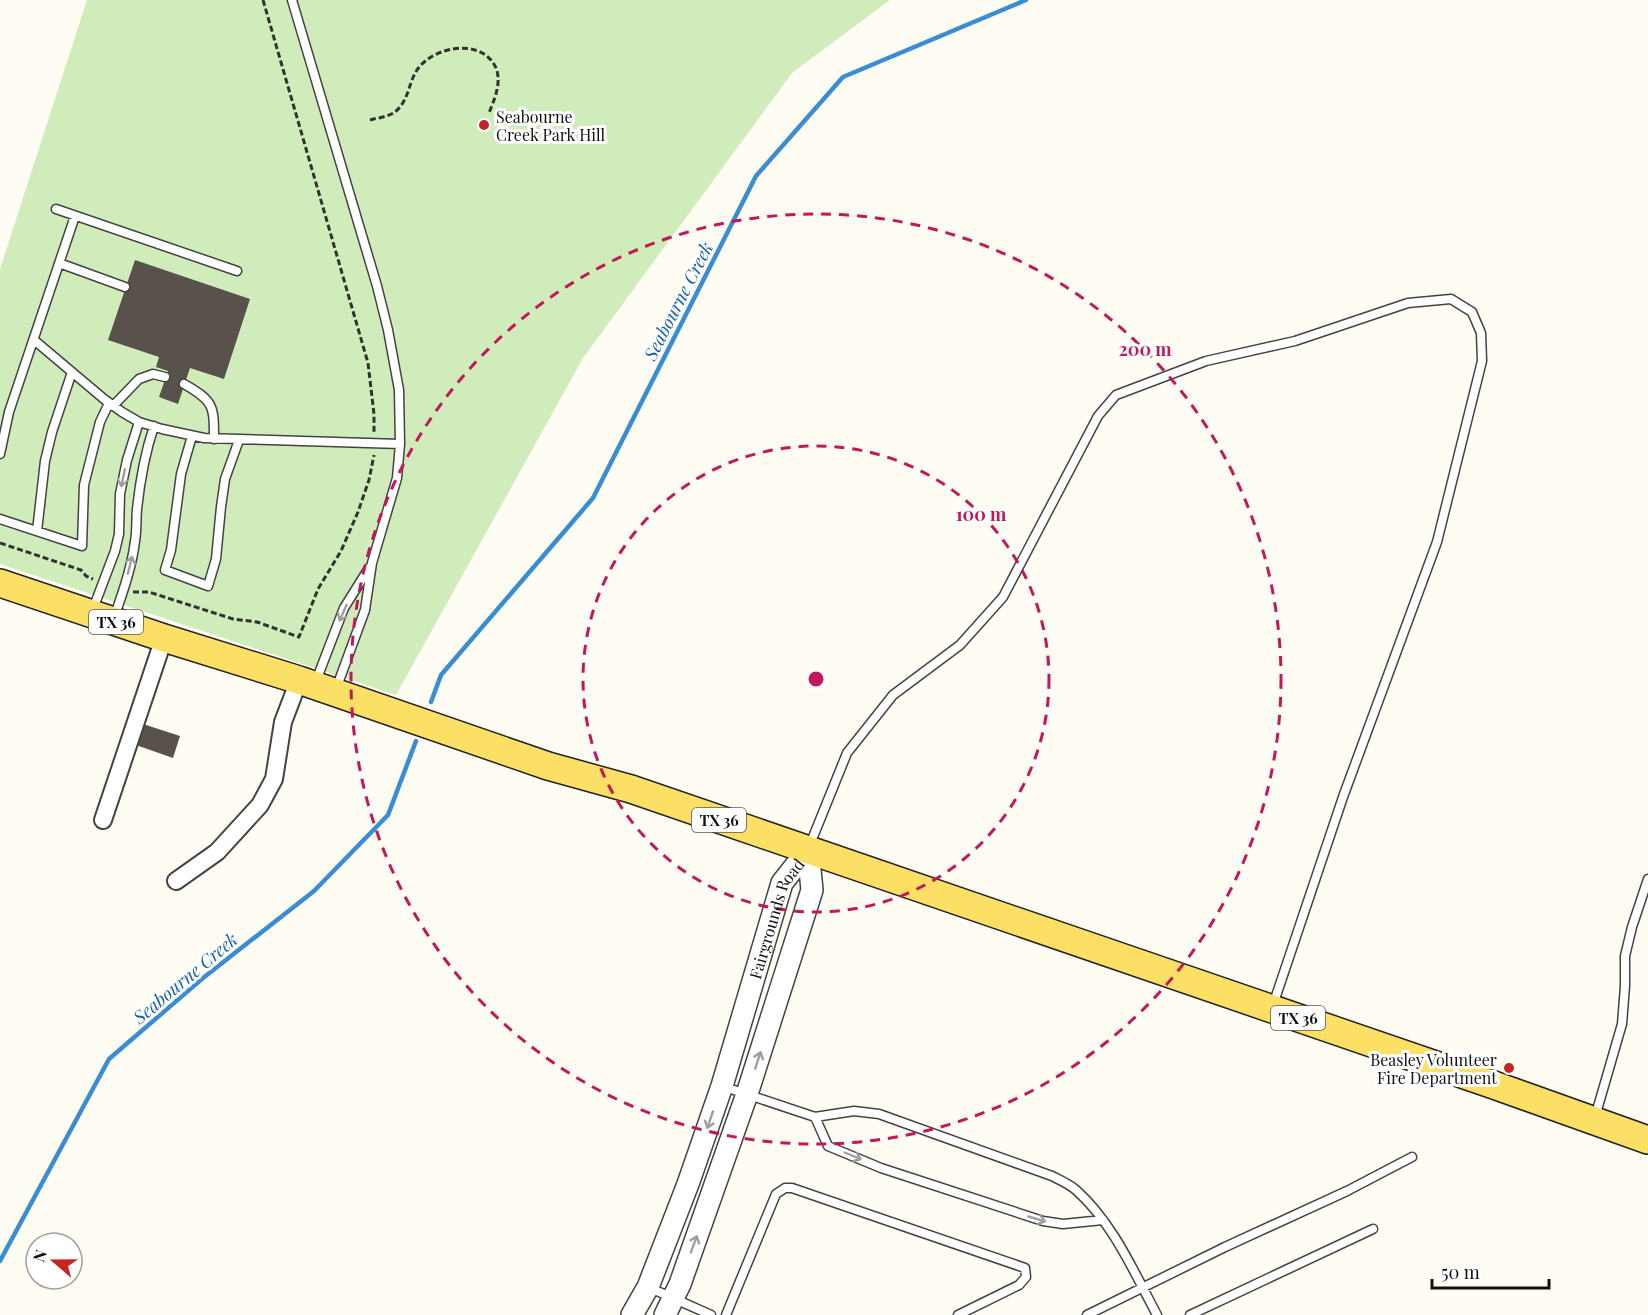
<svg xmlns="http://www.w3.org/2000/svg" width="1648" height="1315" viewBox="0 0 1648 1315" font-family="'Playfair Display',serif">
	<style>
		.green { fill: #d1ecbb }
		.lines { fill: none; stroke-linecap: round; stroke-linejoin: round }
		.stream { stroke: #3a8dd2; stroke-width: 4.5 }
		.building { fill: #59524c }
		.service-casing { stroke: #434343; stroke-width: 11 }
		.minor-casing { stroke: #434343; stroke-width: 20 }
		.tertiary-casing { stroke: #434343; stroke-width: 24 }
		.primary-casing { stroke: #212121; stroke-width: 30 }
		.path { stroke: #323232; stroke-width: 3; stroke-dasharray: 6 3; stroke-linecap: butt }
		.service { stroke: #fff; stroke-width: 8 }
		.minor { stroke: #fff; stroke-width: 16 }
		.tertiary { stroke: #fff; stroke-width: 21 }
		.primary { stroke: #fce066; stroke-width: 27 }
		.oneway { stroke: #9f9f9f }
		.ring { fill: none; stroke: #c2185b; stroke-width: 3; stroke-dasharray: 10 8 }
		.poi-dot { fill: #c62322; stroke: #fff; stroke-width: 2 }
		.labels { text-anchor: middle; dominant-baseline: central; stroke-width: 6; stroke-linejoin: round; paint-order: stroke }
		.shield { fill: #fff; stroke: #585858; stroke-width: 1.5 }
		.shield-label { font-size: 15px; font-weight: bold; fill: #101010 }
		.poi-label { font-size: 16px; fill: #101010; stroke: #fff; text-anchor: start }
		.street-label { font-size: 16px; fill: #101010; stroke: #fff }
		.water-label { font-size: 18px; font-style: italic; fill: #145fa8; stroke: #fff }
		.centre { fill: #c2185b; stroke: #fff; stroke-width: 3 }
		.ring-label { font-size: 18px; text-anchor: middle; font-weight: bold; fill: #c2185b; stroke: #fff; stroke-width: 6; stroke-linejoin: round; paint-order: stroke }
	</style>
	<rect width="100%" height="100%" fill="#fffdf3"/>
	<path class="green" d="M87 0H890L792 73 583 358 396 695 0 564V269Z"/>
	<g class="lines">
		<path class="stream" d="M431 702 441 675 593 498 756 176 843 77 1026 0
			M0 1261 109 1059 203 978 314 891 388 815 416 741"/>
	</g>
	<path class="building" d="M135 260 250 299 224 379 190 368 178 404 159 397 168 371 156 367 159 357 108 340Z
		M143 724 180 736 173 758 136 745Z"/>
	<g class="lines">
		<g class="service-casing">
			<path id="service" d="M292 0 377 286 388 330 399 390 400 444 397 478 372 563 365 610 336 689
				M56 209 237 271
				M59 263 125 287
				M34 340 104 399 122 412 139 422 162 429 204 438 400 444
				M184 384C214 401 214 406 214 439
				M113 406 139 379 153 374 165 377
				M192 436 181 474 171 550 165 570 208 586 216 559 221 507 225 479 239 440
				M0 454 9 412 75 216
				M0 519 82 546 84 485 100 422 109 403
				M37 531 45 461 52 432 72 372
				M93 609 115 551 119 534 120 494 127 460 139 422
				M114 617C123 593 132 567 135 541 137 530 136 519 137 509 140 481 145 453 154 426
				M316 681 344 608 369 568
				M809 847 847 753 893 695 960 645 1003 597 1098 416 1116 395 1206 361 1295 341 1408 303 1451 299 1472 312 1481 333 1482 361 1437 542 1343 797 1273 1005
				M722 1086 815 1117 854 1111 879 1114 1052 1176C1060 1180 1069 1184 1076 1190 1113 1223 1134 1272 1157 1315
				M815 1117 828 1146 881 1168 1043 1221 1063 1224 1103 1220
				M1595 1117 1622 1024 1625 986V956L1632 927 1648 879
				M648 1287 711 1315
				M726 1315 776 1194 785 1188H792L1025 1268 1026 1277 1019 1285 958 1315
				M1087 1315 1225 1247 1347 1191 1412 1157
				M1190 1315 1373 1229"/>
		</g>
		<g class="minor-casing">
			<path id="minor" d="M103 820 164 638
				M176 881 217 852 260 805 274 779 283 722 299 680"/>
		</g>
		<g class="tertiary-casing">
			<g id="tertiary">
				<path id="s1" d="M632 1315 648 1287 688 1184 722 1086 782 883 808 850"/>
				<path d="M665 1315 680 1284 747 1094 812 890 808 850"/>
			</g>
		</g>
		<g class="primary-casing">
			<path id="primary" d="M0 583 164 638 299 680 548 766 631 789 1491 1084 1648 1140"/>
		</g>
		<path class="path" d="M263 0 368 363 374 414V433
			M370 120C380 117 392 117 399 108 409 97 409 82 417 70 433 46 482 37 496 68 502 83 494 100 489 113
			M0 543 81 570 86 576 93 579
			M133 592H149L233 619 257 622 299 637 318 589 341 551 358 512 369 480 374 455"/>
		<use href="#service" class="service"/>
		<use href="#minor" class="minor"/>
		<use href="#tertiary" class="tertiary"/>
		<use href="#primary" class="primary"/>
	</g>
	<defs><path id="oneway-shaft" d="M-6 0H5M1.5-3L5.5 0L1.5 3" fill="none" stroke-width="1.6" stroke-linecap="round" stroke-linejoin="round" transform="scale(1.5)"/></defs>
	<g class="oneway">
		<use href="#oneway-shaft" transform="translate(123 478) rotate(102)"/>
		<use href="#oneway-shaft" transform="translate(130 565) rotate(-76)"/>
		<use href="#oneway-shaft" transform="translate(343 613) rotate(114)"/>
		<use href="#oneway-shaft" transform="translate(758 1060) rotate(-72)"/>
		<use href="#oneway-shaft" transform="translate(710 1120) rotate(109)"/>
		<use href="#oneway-shaft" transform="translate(853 1156) rotate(23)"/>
		<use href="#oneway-shaft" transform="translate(1037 1219) rotate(16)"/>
		<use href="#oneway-shaft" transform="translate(694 1244) rotate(-70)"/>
	</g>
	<g class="ring">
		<circle cx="816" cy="679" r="233"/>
		<circle cx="816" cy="679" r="465"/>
	</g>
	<g class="poi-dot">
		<circle cx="484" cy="125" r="6"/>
		<circle cx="1509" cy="1068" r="6"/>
	</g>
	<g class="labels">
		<g class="shield">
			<rect x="89" y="610" width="54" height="24" rx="4.5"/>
			<rect x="692" y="808" width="54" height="24" rx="4.5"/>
			<rect x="1271" y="1006" width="54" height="24" rx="4.5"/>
		</g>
		<g class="shield-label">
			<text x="116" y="622">TX 36</text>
			<text x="719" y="820">TX 36</text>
			<text x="1298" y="1018">TX 36</text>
		</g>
		<g class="poi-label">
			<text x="496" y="116">Seabourne<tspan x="496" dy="18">Creek Park Hill</tspan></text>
			<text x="1497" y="1059" text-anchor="end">Beasley Volunteer<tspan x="1497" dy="18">Fire Department</tspan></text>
		</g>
		<g class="street-label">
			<text stroke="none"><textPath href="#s1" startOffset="423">Fairgrounds Road</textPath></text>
		</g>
		<g class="water-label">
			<text transform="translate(678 301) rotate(-63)">Seabourne Creek</text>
			<text transform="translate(185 978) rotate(-40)">Seabourne Creek</text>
		</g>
	</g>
	<circle cx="816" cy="679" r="9" class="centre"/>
	<g class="ring-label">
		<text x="1145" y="356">200 m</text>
		<text x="981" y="521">100 m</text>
	</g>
	<g transform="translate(54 1261) rotate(290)"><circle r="28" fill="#ffffff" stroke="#9f9f9f" stroke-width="1.5"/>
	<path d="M0-4.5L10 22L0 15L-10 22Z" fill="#c62322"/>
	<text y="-9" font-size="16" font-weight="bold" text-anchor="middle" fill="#101010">N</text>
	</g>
	<path d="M1432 1279v9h117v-9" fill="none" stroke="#101010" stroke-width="3"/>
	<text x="1441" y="1279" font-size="18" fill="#101010" stroke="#ffffff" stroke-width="4.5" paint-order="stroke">50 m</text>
</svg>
